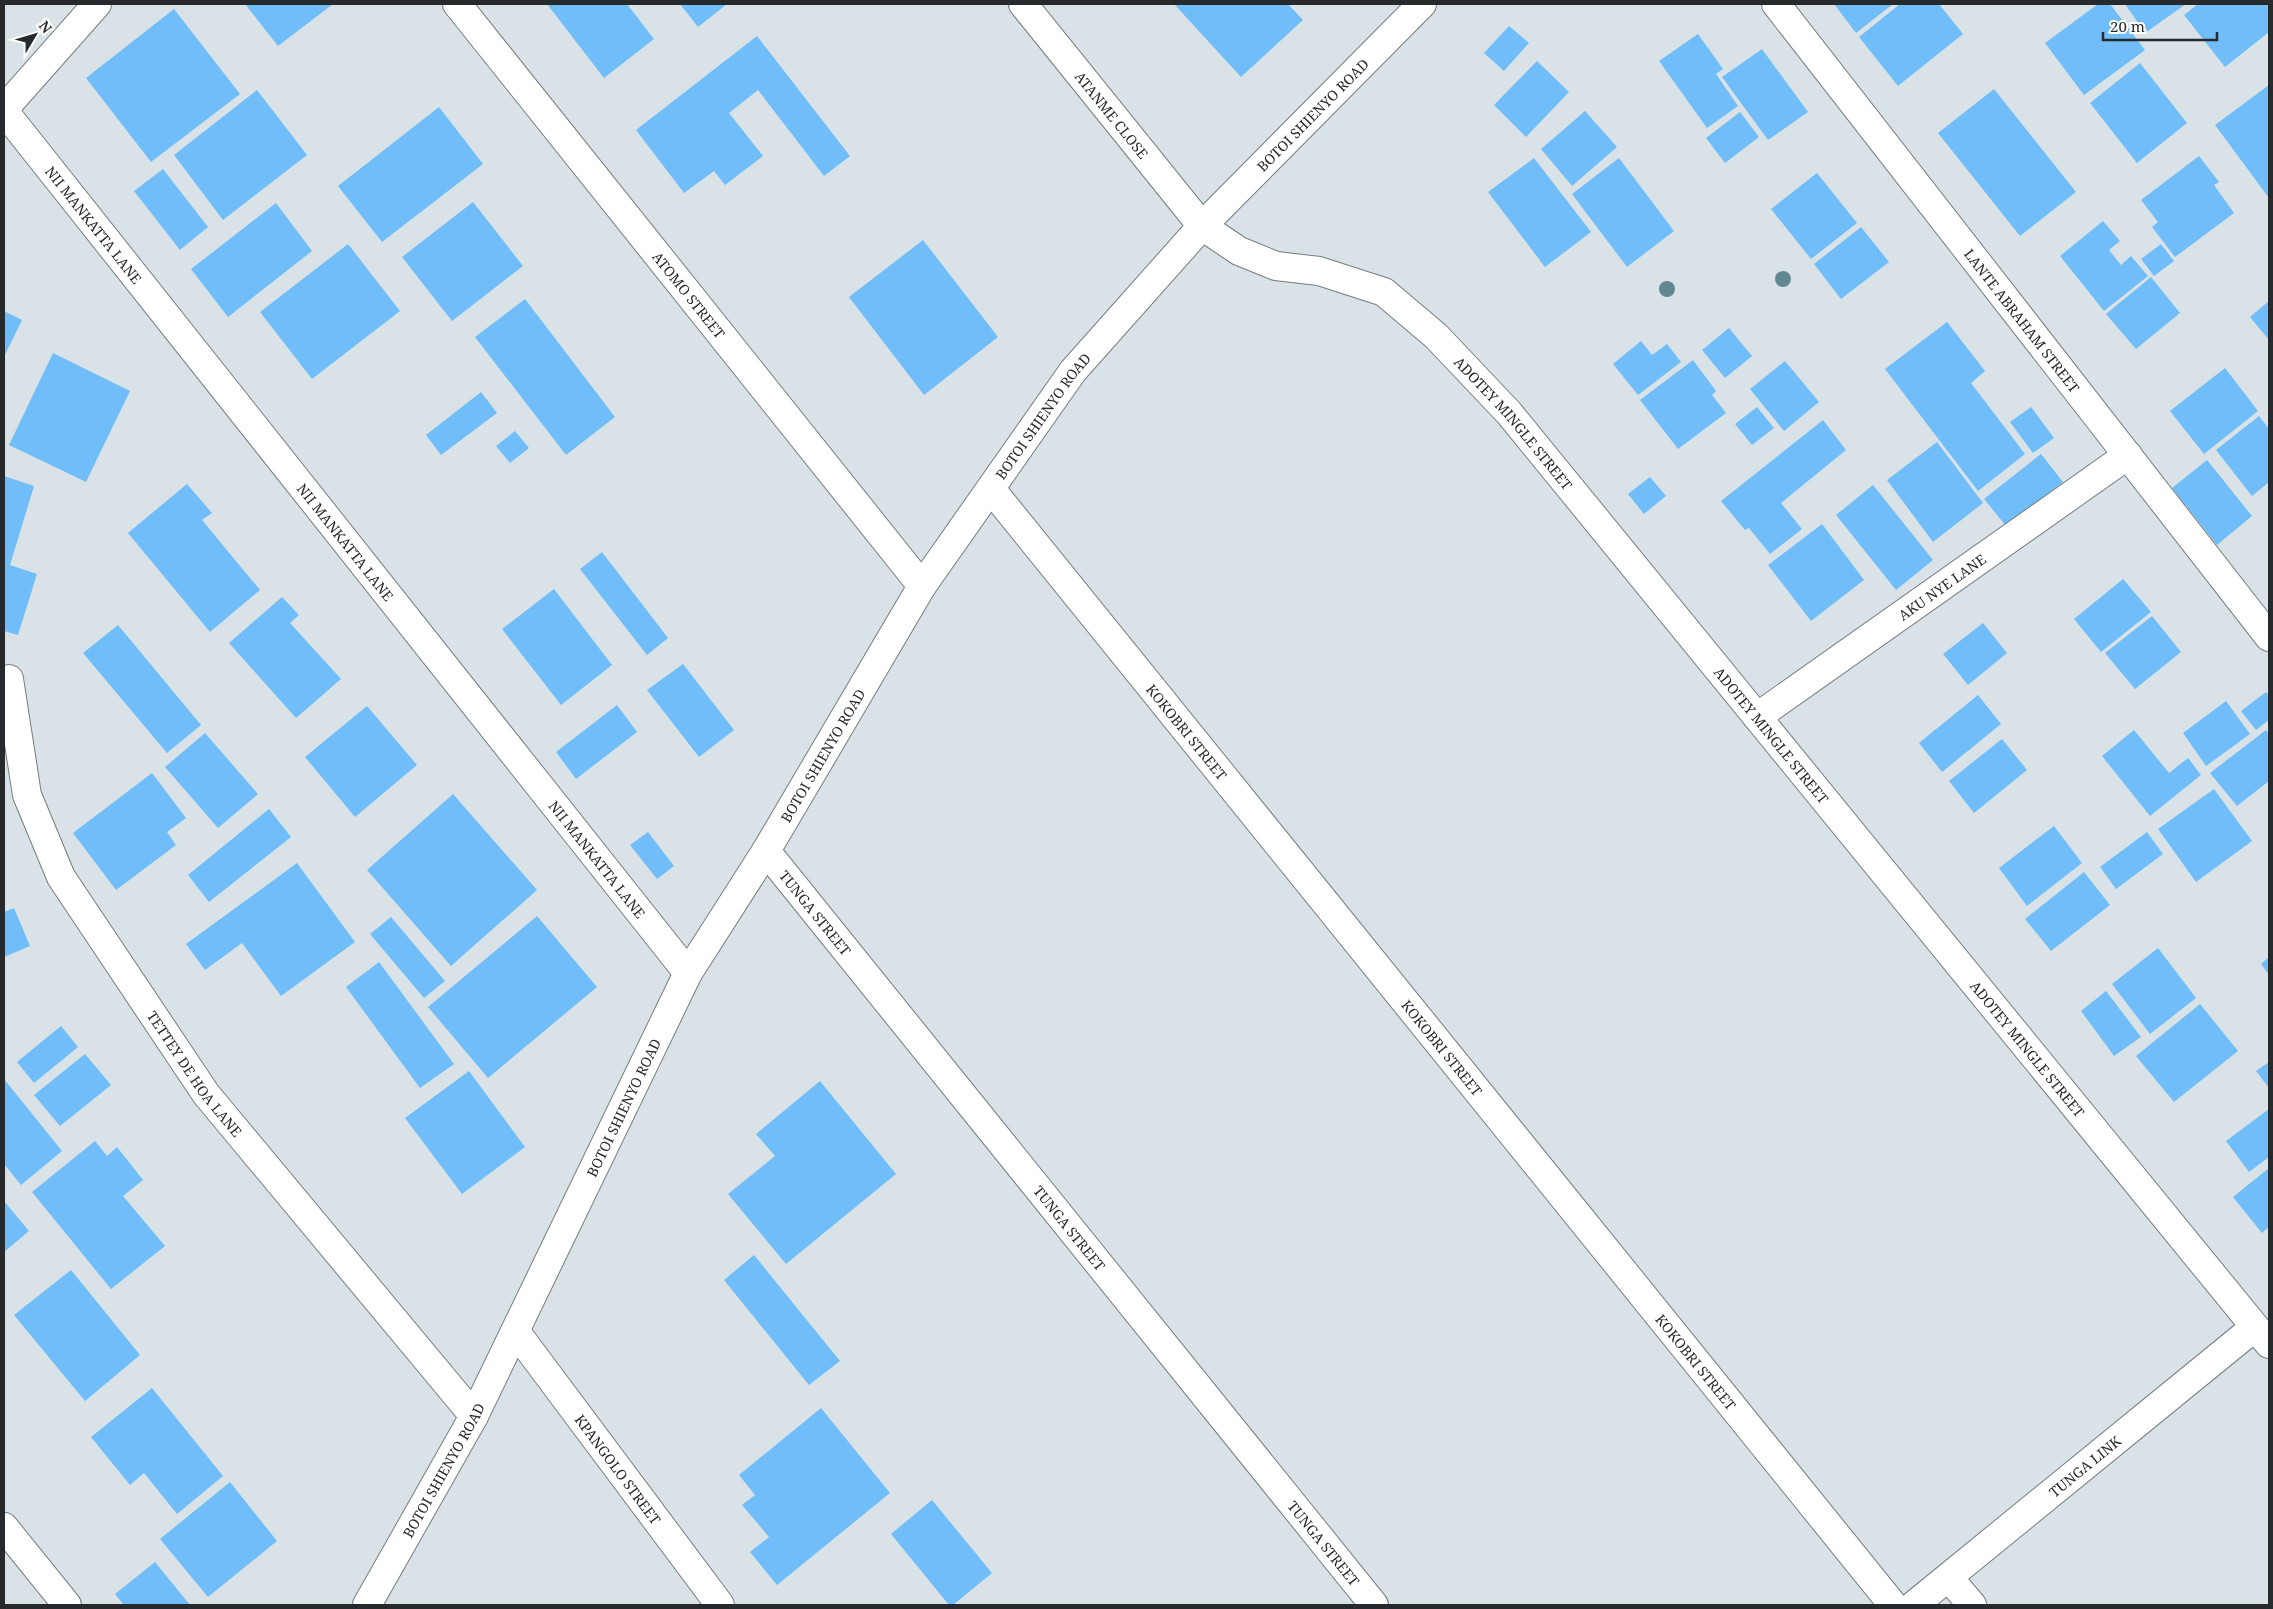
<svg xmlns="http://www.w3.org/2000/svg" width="2273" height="1609" viewBox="0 0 2273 1609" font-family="'Noto Serif',serif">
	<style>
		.building { fill: #70bdfa }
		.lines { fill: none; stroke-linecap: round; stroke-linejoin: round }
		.minor-casing { stroke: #757d81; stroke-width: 30 }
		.minor { stroke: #fff; stroke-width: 28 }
		.tree { fill: #638791 }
		.labels { text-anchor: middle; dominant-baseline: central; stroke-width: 4; stroke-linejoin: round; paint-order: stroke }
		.street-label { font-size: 14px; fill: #272a2c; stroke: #fff }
	</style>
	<rect width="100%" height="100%" fill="#d9e3e7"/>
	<path class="building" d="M245 4H333L278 46Z
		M547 4H627L654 39 604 78Z
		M680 4H727L698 27Z
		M1174 4H1288L1303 20 1241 77Z
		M1834 4H1893L1856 33Z
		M1900 4H1939L1963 34 1898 86 1859 37Z
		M2098 4H2110L2145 50 2084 95 2045 43Z
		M2125 4H2186L2145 33Z
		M2198 4H2269V32L2225 67 2184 15Z
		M174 9 240 94 151 162 86 78Z
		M1509 26 1529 43 1504 71 1484 53Z
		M1698 34 1723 69 1716 74 1738 106 1707 128 1659 61Z
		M757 36 850 156 824 176 758 90 729 113 763 156 725 185 714 171 684 193 636 130Z
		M1762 49 1808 112 1768 140 1722 77Z
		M1537 61 1569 92 1526 137 1494 105Z
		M2140 63 2187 123 2137 163 2090 103Z
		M2269 85V198L2215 125Z
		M1994 89 2076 192 2020 236 1938 133Z
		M257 90 307 155 223 220 174 155Z
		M439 107 483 164 382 242 338 186Z
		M1585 111 1617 147 1572 186 1541 149Z
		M1740 112 1759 137 1725 163 1706 138Z
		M2199 156 2219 182 2214 185 2234 213 2175 257 2152 227 2158 222 2141 200Z
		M1534 158 1591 232 1545 267 1488 192Z
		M1619 158 1674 231 1627 267 1572 194Z
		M163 169 208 227 180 250 134 191Z
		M1817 173 1857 223 1811 259 1771 209Z
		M473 202 523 266 452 321 402 257Z
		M276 203 312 251 228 317 191 269Z
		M2103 221 2120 241 2109 250 2121 265 2131 256 2148 276 2104 311 2060 256Z
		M1861 227 1889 262 1841 299 1814 264Z
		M923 240 998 337 924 395 849 297Z
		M348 244 400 311 312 379 260 312Z
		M2161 244 2174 261 2154 276 2141 259Z
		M2151 277 2180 313 2136 349 2106 314Z
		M525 299 615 417 566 455 475 337Z
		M2269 301V340L2250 317Z
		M4 311 22 320 4 357Z
		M1947 322 1985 371 1971 383 2025 454 1978 491 1885 369Z
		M1729 328 1752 356 1725 378 1702 350Z
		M1641 341 1652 355 1667 344 1681 362 1638 395 1613 364Z
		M53 353 130 391 86 482 9 445Z
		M1693 360 1716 391 1712 395 1726 413 1678 449 1640 400Z
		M1785 361 1819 402 1784 431 1750 389Z
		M2225 368 2258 411 2204 454 2170 411Z
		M481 392 497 413 441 455 426 435Z
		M1757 407 1774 428 1752 445 1735 424Z
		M2031 407 2054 438 2033 453 2010 422Z
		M2259 416 2269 429V482L2252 496 2216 450Z
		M1823 420 1846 450 1781 503 1802 529 1770 554 1749 528 1745 530 1721 501Z
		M515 431 529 448 510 463 496 446Z
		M1937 442 1983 503 1933 542 1887 480Z
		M2041 454 2063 482 2006 526 1984 499Z
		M2207 460 2252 516 2217 545 2172 488Z
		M4 476 34 486 10 565 37 574 18 635 4 631Z
		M1650 477 1666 496 1644 514 1628 494Z
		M187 484 212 513 202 520 260 590 210 632 128 533Z
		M1873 485 1933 560 1896 590 1836 515Z
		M1822 524 1864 580 1811 621 1768 565Z
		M602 552 668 638 647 655 580 569Z
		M2123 579 2151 612 2101 652 2074 619Z
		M554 589 612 665 561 705 502 629Z
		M282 597 299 615 290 623 341 679 296 718 229 643Z
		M2152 616 2181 652 2135 689 2105 653Z
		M1983 623 2007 653 1968 685 1943 654Z
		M118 625 201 725 167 753 83 653Z
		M683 664 734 730 699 757 647 690Z
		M2266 692 2269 696V720L2256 730 2241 711Z
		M1978 695 2001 724 1942 772 1919 743Z
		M2226 701 2250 734 2206 766 2183 733Z
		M617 705 637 732 576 779 556 752Z
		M367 706 417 765 355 817 305 757Z
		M2134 730 2169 773 2188 758 2201 775 2150 816 2102 756Z
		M2266 730 2269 734V781L2237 806 2210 773Z
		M205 733 258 794 218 828 165 767Z
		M2002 739 2027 770 1974 813 1949 781Z
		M152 773 186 818 167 832 176 845 116 890 73 833Z
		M2214 789 2252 841 2196 882 2158 829Z
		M453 794 537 890 451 966 367 870Z
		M269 809 291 837 209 902 188 875Z
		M2054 826 2082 863 2027 906 1999 868Z
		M648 832 674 866 657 879 630 845Z
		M2147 832 2163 854 2116 889 2100 867Z
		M297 863 355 942 281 996 242 943 205 970 186 944Z
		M2084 872 2110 905 2051 951 2025 919Z
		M14 908 30 946 4 957V912Z
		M537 916 597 987 488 1078 428 1007Z
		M391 917 445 981 424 998 370 934Z
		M2158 948 2196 998 2150 1034 2112 984Z
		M2269 957V975L2261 964Z
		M379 962 454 1064 420 1088 346 987Z
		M2106 991 2141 1037 2114 1056 2081 1011Z
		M2200 1004 2238 1051 2174 1102 2136 1056Z
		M61 1026 78 1047 34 1083 17 1062Z
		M85 1054 111 1085 60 1126 34 1095Z
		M2269 1062V1088L2256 1071Z
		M469 1071 525 1147 462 1194 405 1118Z
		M4 1079 62 1151 21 1185 4 1164Z
		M820 1081 896 1174 786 1264 728 1194 775 1156 756 1134Z
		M2269 1109V1157L2249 1172 2226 1141Z
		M95 1141 107 1156 117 1147 143 1180 123 1196 165 1246 111 1289 32 1192Z
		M2269 1168V1227L2262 1233 2233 1197Z
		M4 1201 29 1231 4 1252Z
		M754 1255 840 1361 809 1385 724 1280Z
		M71 1270 140 1355 85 1401 14 1315Z
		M152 1388 223 1476 177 1514 144 1473 130 1485 91 1437Z
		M821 1408 890 1493 777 1585 750 1552 769 1537 742 1505 755 1495 739 1475Z
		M230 1482 277 1541 208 1597 160 1539Z
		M932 1500 992 1573 953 1605H949L891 1534Z
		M155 1562 190 1605H124L115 1594Z"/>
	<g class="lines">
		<g class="minor-casing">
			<g id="minor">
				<path id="s1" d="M457 4 922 586"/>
				<path id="s2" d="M1023 4 1202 226 1239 251 1276 266 1319 271 1384 292 1436 336 1509 413 2269 1344"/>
				<path id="s3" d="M1776 4 2269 637"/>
				<path d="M4 109 97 4"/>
				<path id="s4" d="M4 111 688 973"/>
				<path id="s5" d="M991 489 1893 1605"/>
				<path id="s6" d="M9 679 27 795 61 877 206 1094 474 1416"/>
				<path id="s7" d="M1757 717 2128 455"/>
				<path id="s8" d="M766 851 1374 1605"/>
				<path id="s9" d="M516 1332 720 1605"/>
				<path d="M4 1527 67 1605"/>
				<path d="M1949 1578 1972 1605"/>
				<path id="s10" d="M367 1605 474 1416 688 973 766 851 922 586 1073 371 1202 226 1422 4"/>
				<path id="s11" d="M1914 1605 2255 1327"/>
			</g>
		</g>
		<use href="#minor" class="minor"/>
	</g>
	<g class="tree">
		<circle cx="1783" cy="279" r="8"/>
		<circle cx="1667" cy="289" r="8"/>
	</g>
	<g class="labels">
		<g class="street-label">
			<text stroke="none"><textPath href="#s10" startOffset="1775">BOTOI SHIENYO ROAD</textPath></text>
			<text stroke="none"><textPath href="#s2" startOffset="142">ATANME CLOSE</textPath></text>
			<text stroke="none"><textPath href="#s4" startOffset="145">NII MANKATTA LANE</textPath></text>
			<text stroke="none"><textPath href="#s1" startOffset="372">ATOMO STREET</textPath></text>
			<text stroke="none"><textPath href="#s3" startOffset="401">LANTE ABRAHAM STREET</textPath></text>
			<text stroke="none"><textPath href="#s10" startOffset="1370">BOTOI SHIENYO ROAD</textPath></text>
			<text stroke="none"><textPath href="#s2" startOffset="666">ADOTEY MINGLE STREET</textPath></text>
			<text stroke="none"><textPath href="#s4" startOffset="550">NII MANKATTA LANE</textPath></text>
			<text stroke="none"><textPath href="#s7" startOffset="226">AKU NYE LANE</textPath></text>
			<text stroke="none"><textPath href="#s5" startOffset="312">KOKOBRI STREET</textPath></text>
			<text stroke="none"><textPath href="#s2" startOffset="1071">ADOTEY MINGLE STREET</textPath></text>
			<text stroke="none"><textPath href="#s10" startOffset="965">BOTOI SHIENYO ROAD</textPath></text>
			<text stroke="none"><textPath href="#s4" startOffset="955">NII MANKATTA LANE</textPath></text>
			<text stroke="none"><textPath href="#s8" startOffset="79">TUNGA STREET</textPath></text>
			<text stroke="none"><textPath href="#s5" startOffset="718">KOKOBRI STREET</textPath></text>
			<text stroke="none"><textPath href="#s2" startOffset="1476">ADOTEY MINGLE STREET</textPath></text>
			<text stroke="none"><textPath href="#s6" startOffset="444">TETTEY DE HOA LANE</textPath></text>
			<text stroke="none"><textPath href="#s10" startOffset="560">BOTOI SHIENYO ROAD</textPath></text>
			<text stroke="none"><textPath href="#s8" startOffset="484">TUNGA STREET</textPath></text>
			<text stroke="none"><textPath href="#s5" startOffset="1122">KOKOBRI STREET</textPath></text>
			<text stroke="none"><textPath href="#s11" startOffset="220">TUNGA LINK</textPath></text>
			<text stroke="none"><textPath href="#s9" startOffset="171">KPANGOLO STREET</textPath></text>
			<text stroke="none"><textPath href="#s10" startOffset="155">BOTOI SHIENYO ROAD</textPath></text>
			<text stroke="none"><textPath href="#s8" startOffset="889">TUNGA STREET</textPath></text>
		</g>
	</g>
	<rect width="2273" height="1609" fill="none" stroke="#272a2c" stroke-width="10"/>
	<g transform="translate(35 35) rotate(52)" stroke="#ffffff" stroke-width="4" paint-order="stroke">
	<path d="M0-4L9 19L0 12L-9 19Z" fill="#272a2c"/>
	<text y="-8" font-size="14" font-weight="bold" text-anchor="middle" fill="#272a2c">N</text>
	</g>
	<path d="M2103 32v8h114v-8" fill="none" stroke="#272a2c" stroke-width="2.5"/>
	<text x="2110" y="32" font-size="15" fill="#272a2c" stroke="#ffffff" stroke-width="4" paint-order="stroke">20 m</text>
</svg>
